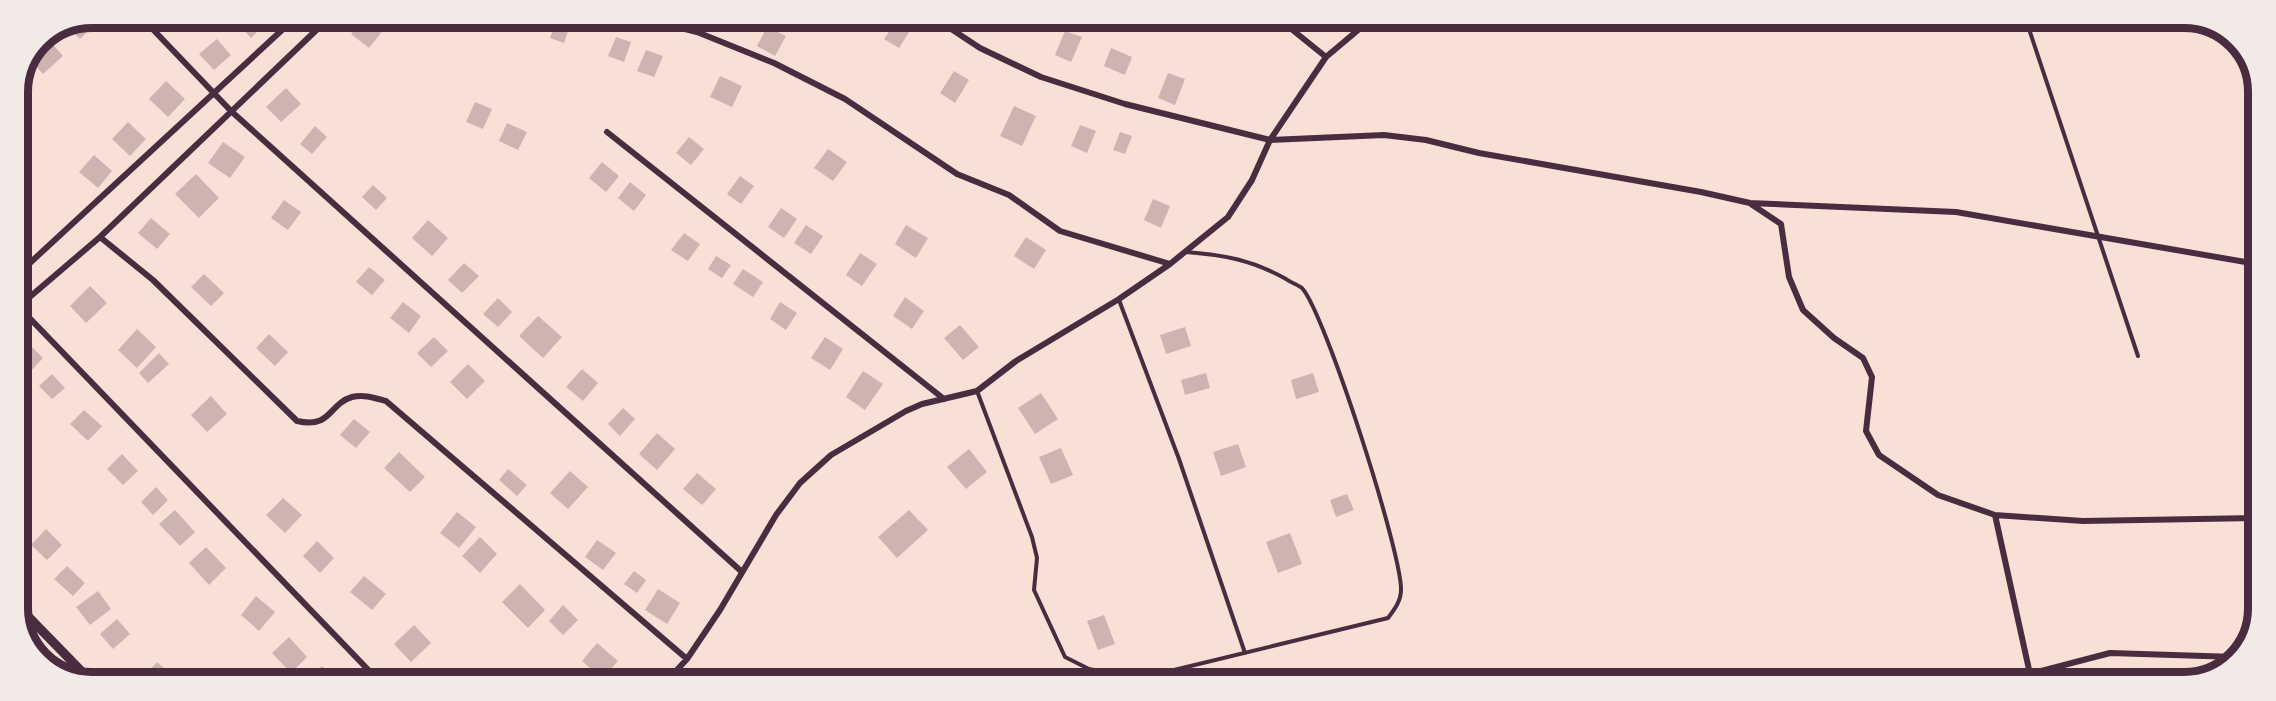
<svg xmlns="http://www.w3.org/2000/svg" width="2276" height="701" viewBox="0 0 2276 701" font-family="'IBM Plex Sans',sans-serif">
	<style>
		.building { fill: #ccb4b1 }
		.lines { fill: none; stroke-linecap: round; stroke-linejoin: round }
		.service { stroke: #4a2c40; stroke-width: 4 }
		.minor { stroke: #4a2c40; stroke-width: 6 }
		.tertiary { stroke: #4a2c40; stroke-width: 9 }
		.rim { fill: none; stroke: #4a2c40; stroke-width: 8 }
	</style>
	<rect width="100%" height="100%" fill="#f7e1d7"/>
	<path class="building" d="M93 18H101L80 39 68 28Z
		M251 18 262 27 251 38 241 27Z
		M364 19 381 33 369 48 351 34Z
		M557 19 571 23 564 43 550 38Z
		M1201 19H1217L1212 27Z
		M895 23 909 32 899 48 884 39Z
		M767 27 786 36 775 56 757 46Z
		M1065 31 1082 37 1071 62 1055 55Z
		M616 37 631 42 624 62 608 56Z
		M217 39 231 55 214 70 199 54Z
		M49 40 63 56 43 74 31 61 35 53Z
		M1111 48 1132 57 1125 75 1104 66Z
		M646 50 663 56 654 77 637 71Z
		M954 71 969 80 955 103 940 93Z
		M1168 73 1185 79 1175 105 1158 98Z
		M720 76 742 86 732 107 710 97Z
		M166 81 185 99 168 117 149 99Z
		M286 88 301 104 281 122 266 107Z
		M475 102 492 109 483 129 466 122Z
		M1014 106 1036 116 1022 146 1000 136Z
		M128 122 146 139 130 156 112 139Z
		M507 123 527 132 518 150 499 141Z
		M1080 125 1096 131 1087 153 1071 146Z
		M315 126 327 137 312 154 300 144Z
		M1120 132 1132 136 1125 154 1113 150Z
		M689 137 704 149 691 165 676 153Z
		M223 142 245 157 230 178 208 163Z
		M828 149 847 162 833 181 814 168Z
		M94 155 112 171 98 188 79 172Z
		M602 162 619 176 606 192 589 178Z
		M196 174 219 198 199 218 175 194Z
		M740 176 754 186 741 204 727 194Z
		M630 182 646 195 634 211 618 198Z
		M373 185 387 198 376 210 362 197Z
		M1153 199 1170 206 1161 228 1144 220Z
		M284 200 301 212 288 230 271 218Z
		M781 208 797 219 784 238 768 227Z
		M151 218 170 234 157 249 138 233Z
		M428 220 448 238 432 256 412 238Z
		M18 223 30 233 18 247Z
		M806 225 823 236 811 254 794 243Z
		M906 225 928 238 916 258 895 244Z
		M684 233 700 244 688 261 671 250Z
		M1026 237 1046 250 1034 269 1014 256Z
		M860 253 877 264 862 286 846 275Z
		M716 256 731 265 722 278 708 269Z
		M464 263 479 276 462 293 448 280Z
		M369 267 385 280 372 295 356 282Z
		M743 269 763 282 753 297 733 284Z
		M204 274 224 293 211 306 191 287Z
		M90 286 107 303 86 323 70 306Z
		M905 297 924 311 912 329 893 316Z
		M498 298 512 312 498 327 483 314Z
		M403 302 421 316 409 333 390 318Z
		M780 302 797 313 786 330 770 319Z
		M538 316 562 337 543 358 519 336Z
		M960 325 979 347 963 360 944 338Z
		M1185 327 1191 346 1166 354 1160 335Z
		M137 329 156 347 137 368 118 350Z
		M269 334 288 352 275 366 256 348Z
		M434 337 448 351 431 367 417 353Z
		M825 337 843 349 830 370 811 358Z
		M24 339 43 358 29 373 18 363V345Z
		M159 353 169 364 148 383 139 373Z
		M468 364 485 381 467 399 450 382Z
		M582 369 598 383 583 401 566 387Z
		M863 371 883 384 865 410 846 397Z
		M1206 373 1210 388 1185 395 1181 380Z
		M1313 373 1319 392 1296 399 1291 380Z
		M52 374 65 388 52 399 39 386Z
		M1041 393 1058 419 1035 434 1018 408Z
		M211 396 227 414 207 432 191 415Z
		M623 408 635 419 620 436 608 424Z
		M84 410 102 426 88 441 70 424Z
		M354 419 370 432 356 448 340 435Z
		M657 433 675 449 657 470 639 454Z
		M1238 444 1246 467 1221 476 1213 452Z
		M1061 448 1073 475 1051 484 1039 457Z
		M969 449 987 472 966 489 947 467Z
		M399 452 425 477 410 492 384 468Z
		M122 454 138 471 123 485 107 469Z
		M508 469 527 485 517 496 499 480Z
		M570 471 588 487 568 509 550 493Z
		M697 473 716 489 702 505 683 489Z
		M156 487 168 500 153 515 141 502Z
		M1347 494 1354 510 1336 517 1330 500Z
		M283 498 302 515 285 533 266 515Z
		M175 510 195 532 180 546 159 524Z
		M909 510 928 530 897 558 878 537Z
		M457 512 476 527 459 548 440 533Z
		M46 529 62 545 47 560 31 545Z
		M1290 533 1302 564 1278 573 1266 542Z
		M480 537 497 554 480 573 462 556Z
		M597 540 616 553 603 570 585 557Z
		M317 541 334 558 320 573 303 556Z
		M206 547 226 568 209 585 189 563Z
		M67 566 85 583 73 596 54 579Z
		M634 571 646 580 637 593 624 584Z
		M364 576 386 594 372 610 350 592Z
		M520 584 545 610 528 628 502 602Z
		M658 589 680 603 667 624 645 610Z
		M98 591 111 609 90 625 76 607Z
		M256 596 275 612 259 631 241 615Z
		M563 605 578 620 563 635 549 621Z
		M1104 615 1115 644 1098 650 1087 621Z
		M117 619 130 634 113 649 100 634Z
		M414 625 431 643 411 662 394 644Z
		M289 637 307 657 291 673 272 653Z
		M597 643 618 661 602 679 582 661Z
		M157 662 176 678 174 680 142 679Z
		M322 666 337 681H307Z"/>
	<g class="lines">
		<path class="service" d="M2026 20 2138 356
			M1119 300 1179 459 1245 653
			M977 391 1032 537 1037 558 1034 590 1065 657 1089 669 1114 674 1174 670 1388 618C1394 610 1401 601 1401 590 1402 553 1325 313 1302 288 1298 285 1290 282 1286 279 1252 260 1225 255 1186 252"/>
		<path class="minor" d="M142 18 231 111 742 572
			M645 19 697 32 774 63 845 99 957 174 1009 195 1060 231 1170 264
			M936 19 980 48 1041 77 1125 104 1270 140 1384 135 1426 140 1479 153 1701 192 1750 203 1956 212 2257 264
			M1279 19 1326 57
			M607 132 944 399
			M1751 204 1781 224 1789 277 1803 310 1834 338 1863 358 1872 377 1866 431 1879 455 1938 495 1995 515 2083 521 2256 518
			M100 237 153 280 297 421C332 429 328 404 352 397 364 394 375 398 386 401L687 659
			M18 274 295 18
			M18 306 379 681
			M18 307 100 237 329 18
			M1995 515 2032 683
			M2030 674 2110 653 2236 657
			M667 681 687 659 720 610 776 515 800 483 831 455 906 411 922 404 977 391 1016 361 1119 299 1170 264 1228 217 1252 180 1270 140 1326 57 1370 20"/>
		<path class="tertiary" d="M18 606 90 680"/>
	</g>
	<path d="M0 0H2276V701H0ZM92 28H2184A64 64 0 0 1 2248 92V608A64 64 0 0 1 2184 672H92A64 64 0 0 1 28 608V92A64 64 0 0 1 92 28Z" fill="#f1eae7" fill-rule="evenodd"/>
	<path class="rim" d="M92 28H2184A64 64 0 0 1 2248 92V608A64 64 0 0 1 2184 672H92A64 64 0 0 1 28 608V92A64 64 0 0 1 92 28Z"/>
</svg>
